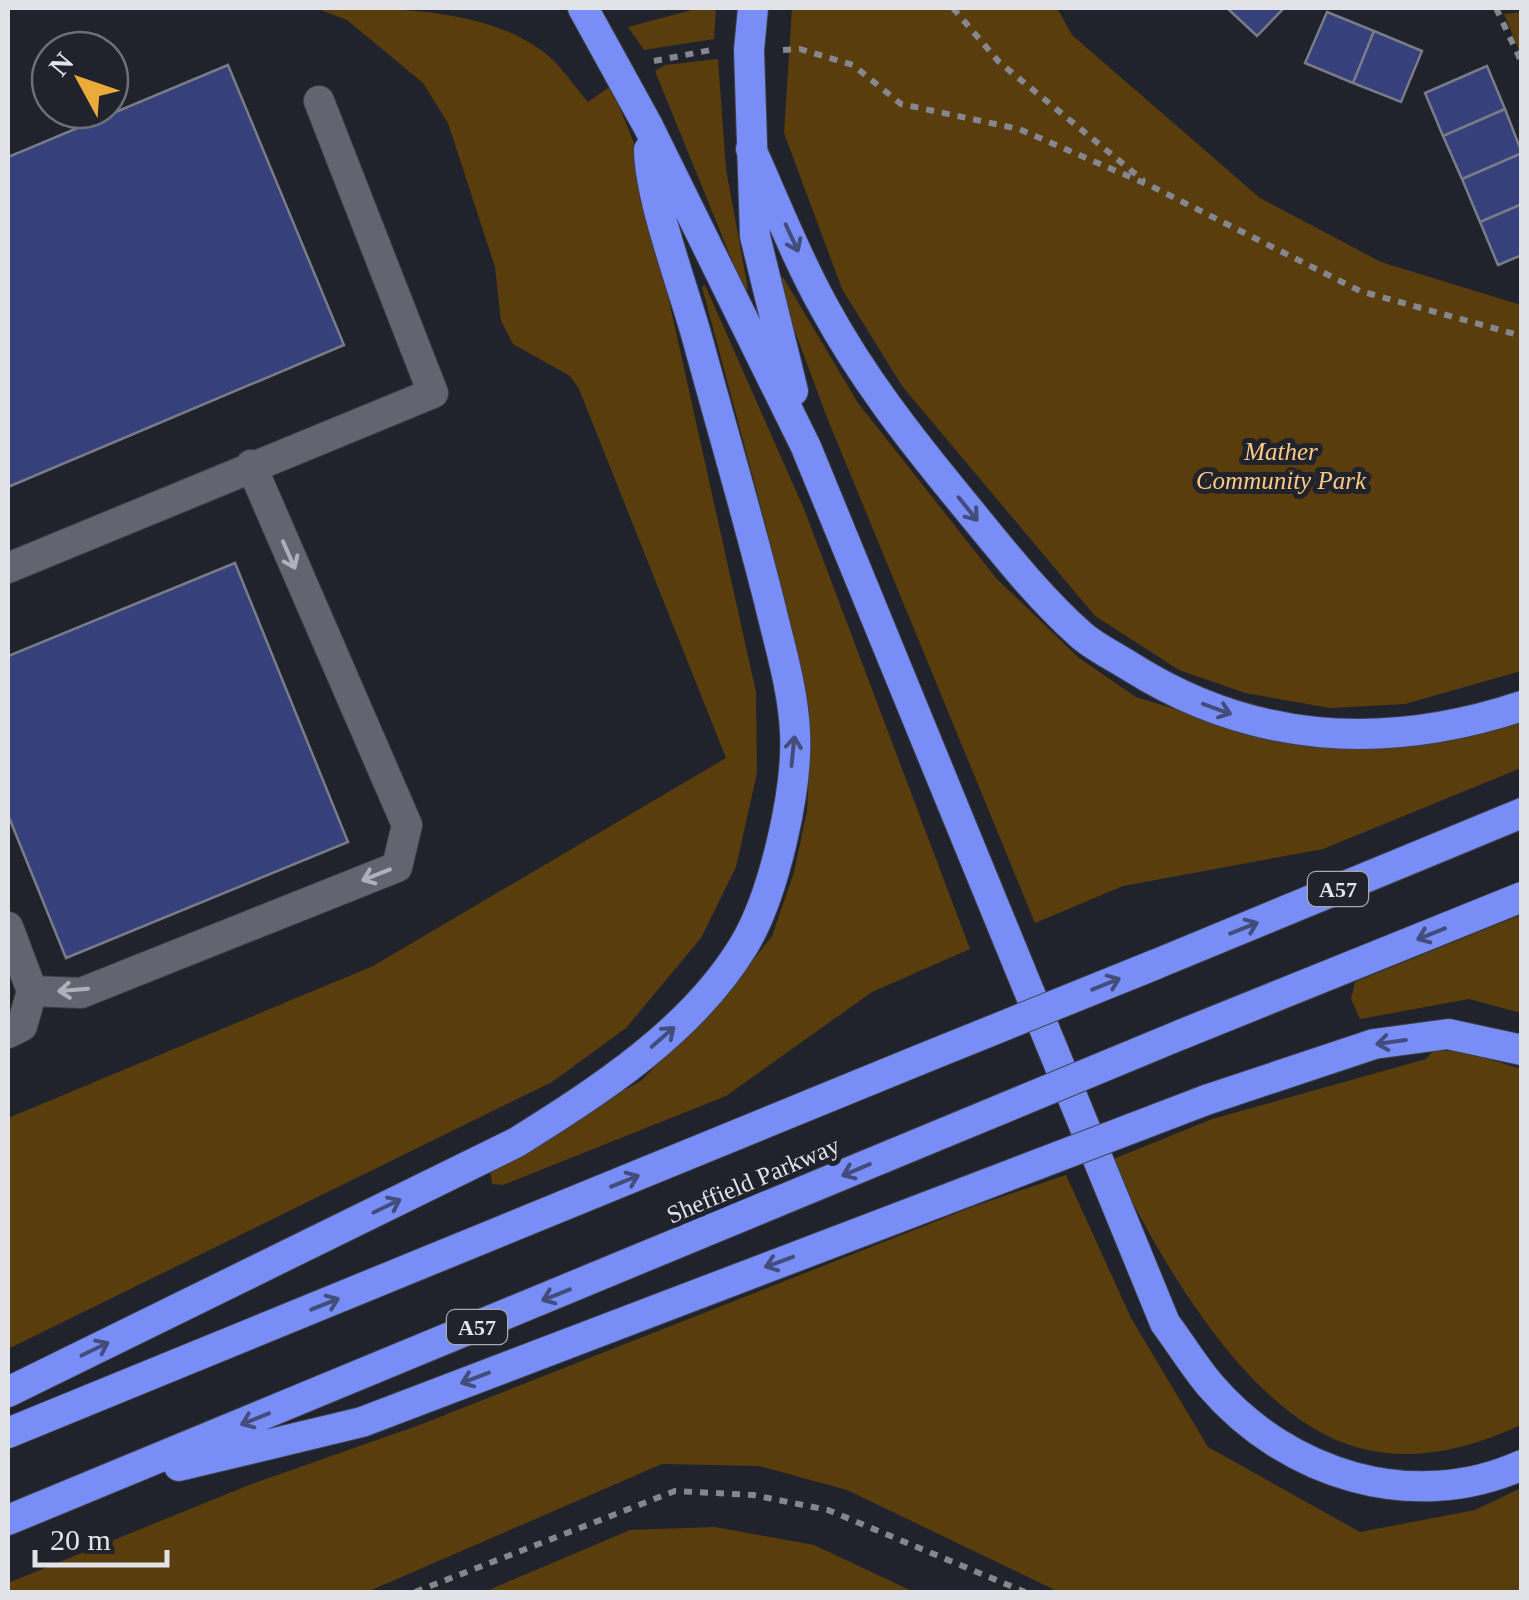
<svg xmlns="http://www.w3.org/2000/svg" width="1529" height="1600" viewBox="0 0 1529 1600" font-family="Georgia,serif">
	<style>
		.green { fill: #593d0c }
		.building { fill: #36417c; stroke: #797c87; stroke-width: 2.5 }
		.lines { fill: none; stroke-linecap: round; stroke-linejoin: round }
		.minor-casing { stroke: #3e4047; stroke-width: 32 }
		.highway-casing { stroke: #3e4047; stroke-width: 32 }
		.path { stroke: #85878f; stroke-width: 6; stroke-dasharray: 8 8; stroke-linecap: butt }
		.minor { stroke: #626570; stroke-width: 30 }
		.highway { stroke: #788df5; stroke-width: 30 }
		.highway-bridge-casing { stroke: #3e4047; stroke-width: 32; stroke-linecap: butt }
		.highway-bridge { stroke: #788df5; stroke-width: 30 }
		.oneway { stroke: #434d7c }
		.oneway2 { stroke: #aeb1b9 }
		.labels { text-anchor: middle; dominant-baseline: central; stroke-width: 10; stroke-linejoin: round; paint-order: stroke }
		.shield { fill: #20222c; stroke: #a7a9b0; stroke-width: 2.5 }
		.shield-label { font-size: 22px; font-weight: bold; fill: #e1e3e9 }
		.park-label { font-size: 25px; font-style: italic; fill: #fbcb83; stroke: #20222c }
		.street-label { font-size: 25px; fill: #e1e3e9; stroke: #20222c }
	</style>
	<rect width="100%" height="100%" fill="#20222c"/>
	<path class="green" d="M315 8C387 8 495 6 553 60 565 72 576 88 588 102L611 86 634 143 756 692 757 773 736 867 701 938 626 1028 552 1082 8 1349V1118L373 966 726 758 579 389 570 376 513 344 501 321 495 267 448 123 423 83 347 20Z
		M699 8H716L714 39 644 50 628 27Z
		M792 8H1057L1072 35 1260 198 1381 262 1521 305V671L1405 704 1330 708 1245 693 1179 670 1095 616 902 386 842 289 784 133Z
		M1521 12H1522L1521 55 1504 14Z
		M718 59 726 169 748 289 744 290 655 71 665 65Z
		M783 277 858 403 996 578 1079 658 1136 697 1226 725 1521 713V768L1323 849 1123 886 1035 923 826 415 777 283Z
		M705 285 804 509 970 949 872 992 726 1096 503 1185 492 1184 489 1163 641 1081 735 983 772 936 794 872 807 811 811 733 767 530 702 287Z
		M1521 915V1013L1469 999 1360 1019 1351 999 1355 982Z
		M1433 1051H1463L1521 1069V1425C1471 1448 1415 1463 1359 1448 1246 1417 1159 1257 1111 1160L1212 1119 1426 1059Z
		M1066 1175 1131 1318 1208 1447 1360 1532 1475 1510 1521 1488V1592H1059L847 1490 759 1466 662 1464 367 1592H8V1583L249 1485 422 1424 975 1206Z
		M715 1527 814 1545 914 1592H484L630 1530Z"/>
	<path class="building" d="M1227 8H1284L1257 36Z
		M1327 12 1374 31 1353 83 1305 63Z
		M1374 31 1422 51 1401 102 1353 83Z
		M228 65 344 345 8 487V157Z
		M1487 66 1505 109 1443 136 1425 93Z
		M1505 109 1522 153 1462 179 1443 136Z
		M1522 153V204L1480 222 1462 179Z
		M1522 204V255L1498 265 1480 222Z
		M235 563 348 842 66 958 8 815V656Z"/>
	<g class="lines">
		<g class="minor-casing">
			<path id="minor" d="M8 568 433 393 319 101
				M8 927 32 991 22 1026 8 1033
				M32 991 81 993 397 867 407 825 251 465"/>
		</g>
		<g class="highway-casing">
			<path id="highway" d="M583 8 648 126 806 447 1165 1323C1180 1343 1194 1366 1210 1385 1287 1475 1413 1514 1522 1465
				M753 8 749 50 755 236 793 391
				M751 149C775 202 796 257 824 307 862 377 909 437 959 498 997 544 1036 595 1080 634 1094 647 1114 656 1131 667 1253 744 1386 751 1522 706
				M1154 965 1522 813
				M1180 1035 1522 897
				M1206 1100 1374 1044 1448 1034 1522 1050
				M8 1392 517 1142C600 1090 692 1031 744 945 774 895 798 790 795 732 793 689 780 647 770 605 748 517 722 429 698 341 684 289 650 201 649 150
				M8 1433 919 1060
				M179 1466 362 1422 968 1191
				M8 1520 946 1132"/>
		</g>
		<path class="path" d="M953 8 999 62 1144 181
			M1496 8 1522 63
			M783 50 800 49 853 65 901 104 1019 129 1151 186 1360 291 1522 336
			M654 61 716 49
			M415 1592 675 1491 753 1495 828 1510 1025 1592"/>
		<use href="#minor" class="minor"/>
		<use href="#highway" class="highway"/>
		<g class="highway-bridge-casing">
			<path id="highway-bridge" d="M919 1060 1154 965
				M946 1132 1180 1035
				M968 1191 1206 1100"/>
		</g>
		<use href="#highway-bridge" class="highway-bridge"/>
	</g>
	<defs><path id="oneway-shaft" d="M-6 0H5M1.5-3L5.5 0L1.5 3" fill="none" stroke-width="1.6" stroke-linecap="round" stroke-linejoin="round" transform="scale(2.5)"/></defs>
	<g class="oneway">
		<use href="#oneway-shaft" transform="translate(792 238) rotate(65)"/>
		<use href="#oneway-shaft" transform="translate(968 509) rotate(51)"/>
		<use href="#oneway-shaft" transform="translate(1217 709) rotate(20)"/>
		<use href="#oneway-shaft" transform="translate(793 751) rotate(-84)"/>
		<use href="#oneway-shaft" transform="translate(1244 928) rotate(-22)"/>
		<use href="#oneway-shaft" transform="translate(1431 934) rotate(158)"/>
		<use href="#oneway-shaft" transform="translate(1106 984) rotate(-22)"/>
		<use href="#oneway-shaft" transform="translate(663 1037) rotate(-41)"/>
		<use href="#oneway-shaft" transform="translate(1391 1042) rotate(172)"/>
		<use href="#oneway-shaft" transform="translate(856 1170) rotate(157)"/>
		<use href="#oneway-shaft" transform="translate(625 1181) rotate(-22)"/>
		<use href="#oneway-shaft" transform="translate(387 1206) rotate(-26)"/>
		<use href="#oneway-shaft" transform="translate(779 1262) rotate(160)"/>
		<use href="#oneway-shaft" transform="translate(556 1295) rotate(158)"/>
		<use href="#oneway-shaft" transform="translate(325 1304) rotate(-22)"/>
		<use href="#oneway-shaft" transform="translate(95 1349) rotate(-26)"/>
		<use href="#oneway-shaft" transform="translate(475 1378) rotate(159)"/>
		<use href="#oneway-shaft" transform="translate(255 1419) rotate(158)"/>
	</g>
	<g class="oneway2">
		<use href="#oneway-shaft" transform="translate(289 555) rotate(66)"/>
		<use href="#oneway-shaft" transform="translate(376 875) rotate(158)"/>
		<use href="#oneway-shaft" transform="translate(73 990) rotate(175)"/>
	</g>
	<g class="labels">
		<g class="shield">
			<rect x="1308" y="872" width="60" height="34" rx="8"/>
			<rect x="447" y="1310" width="60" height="34" rx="8"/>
		</g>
		<g class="shield-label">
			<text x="1338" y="889">A57</text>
			<text x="477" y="1327">A57</text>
		</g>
		<g class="park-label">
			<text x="1281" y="451">Mather<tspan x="1281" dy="29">Community Park</tspan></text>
		</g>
		<g class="street-label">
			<text transform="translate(753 1180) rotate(-23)">Sheffield Parkway</text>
		</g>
	</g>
	<rect width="1529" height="1600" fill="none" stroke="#e1e3e9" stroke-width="20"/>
	<g transform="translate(80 80) rotate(310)"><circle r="48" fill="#20222c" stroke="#6d6f78" stroke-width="2.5"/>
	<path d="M0-8L18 38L0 25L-18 38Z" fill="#ebaa39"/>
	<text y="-15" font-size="28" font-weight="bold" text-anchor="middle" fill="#e1e3e9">N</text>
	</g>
	<path d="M35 1550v15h132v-15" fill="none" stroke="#e1e3e9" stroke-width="5"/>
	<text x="50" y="1550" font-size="30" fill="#e1e3e9" stroke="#20222c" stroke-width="8" paint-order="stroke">20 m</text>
</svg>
